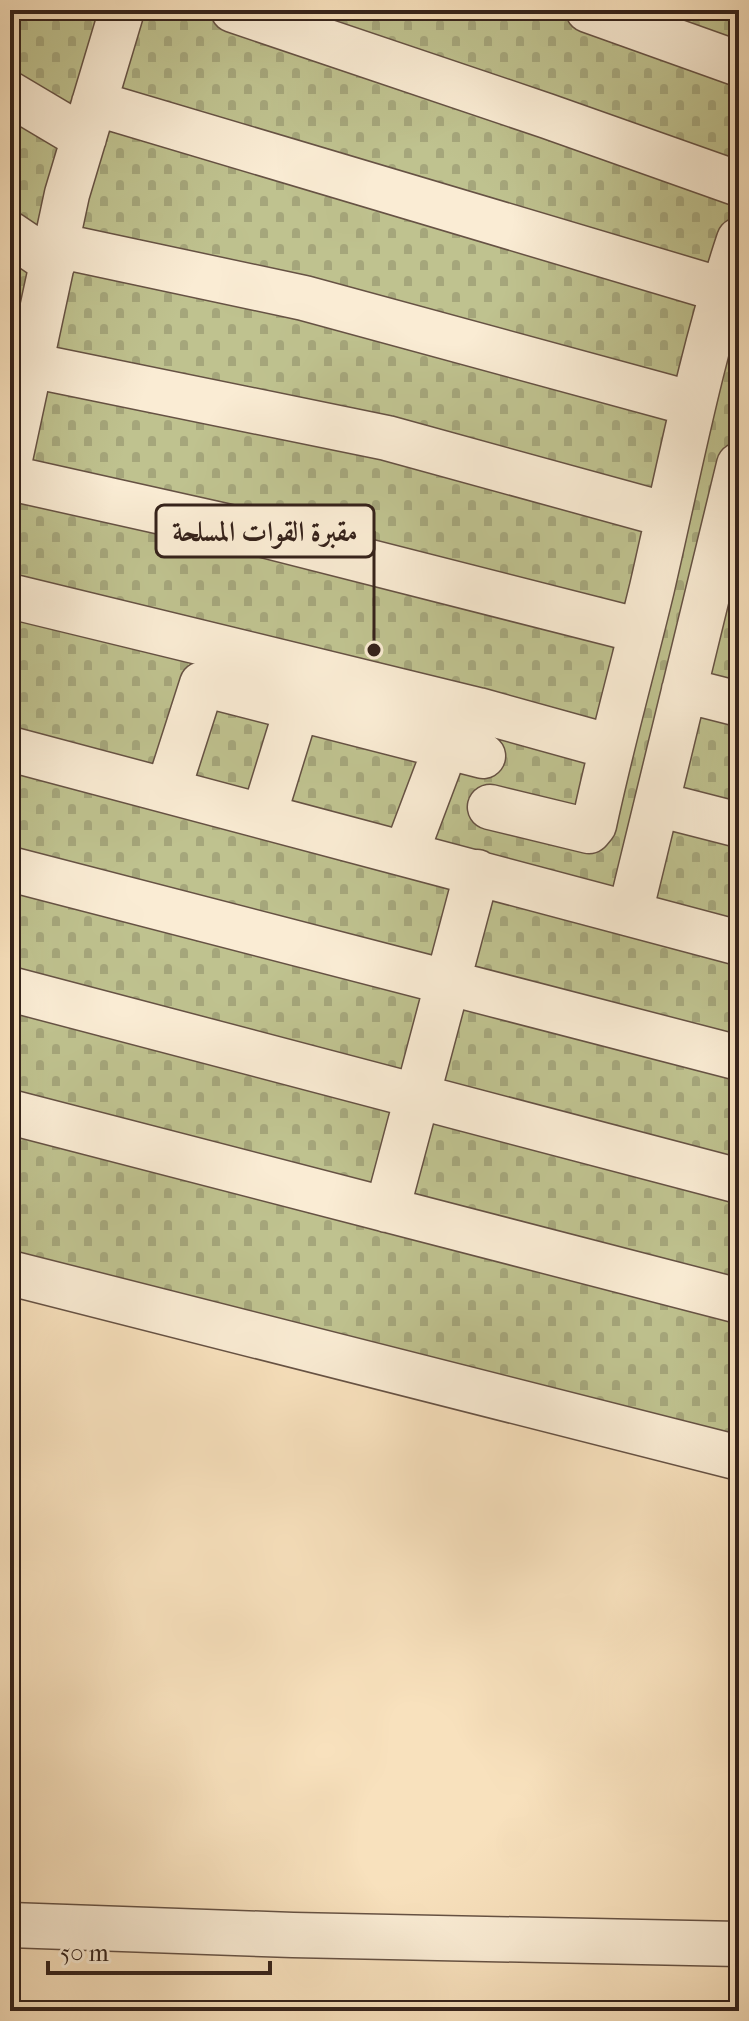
<svg xmlns="http://www.w3.org/2000/svg" width="749" height="2021" viewBox="0 0 749 2021" font-family="'IM FELL French Canon',Amiri,serif">
	<style>
		.cemetery { fill: url(#cemetery-stones); stroke: #7a7255; stroke-width: 2 }
		.lines { fill: none; stroke-linecap: round; stroke-linejoin: round }
		.minor-casing { stroke: #665244; stroke-width: 47 }
		.minor { stroke: #faecd4; stroke-width: 44 }
		.leader { fill: none; stroke: #36231b; stroke-width: 3 }
		.callout-dot { fill: #36231b; stroke: #faecd4; stroke-width: 3 }
		.callout { fill: #faecd4; stroke: #36231b; stroke-width: 3 }
		.callout-label { font-size: 28px; text-anchor: middle; font-weight: bold; fill: #36231b }
	</style>
	<defs>
		<pattern id="cemetery-stones" width="16" height="16" patternUnits="userSpaceOnUse" patternTransform="scale(2)"><rect width="16" height="16" fill="#bfc28f"/><path d="M2 7V4a2 2 0 0 1 4 0v3zM10 15v-3a2 2 0 0 1 4 0v3z" fill="#a5a67b"/></pattern>
	</defs>
	<rect width="100%" height="100%" fill="#f8e1bd"/>
	<filter id="stains"><feTurbulence type="fractalNoise" baseFrequency=".0025" numOctaves="4"/><feColorMatrix values="0 0 0 0 .2 0 0 0 0 .09 0 0 0 0 .02 0 0 0 .5 -.17"/></filter>
	<radialGradient id="worn" r=".72"><stop offset=".6" stop-color="#630" stop-opacity="0"/><stop offset="1" stop-color="#630" stop-opacity=".3"/></radialGradient>
	<path class="cemetery" d="M10 10H739V1463L10 1289Z"/>
	<g class="lines">
		<g class="minor-casing">
			<path id="minor" d="M233 10 547 116 739 184
				M588 10 739 64
				M10 94 84 138
				M94 103 722 290
				M10 234 53 263
				M56 245 304 298 693 404
				M30 365 387 438 667 515
				M10 459 67 194 122 10
				M10 478 252 532 641 631
				M10 596 478 710 611 747
				M684 690 739 704
				M10 749 739 943
				M168 790 202 684 483 756
				M657 804 739 825
				M490 807 589 831 594 825C611 745 633 667 652 588 679 471 701 354 739 240
				M264 815 297 708
				M406 853 446 747
				M10 869 739 1058
				M630 913 739 465
				M10 989 739 1181
				M10 1112 739 1301
				M387 1210 477 872
				M10 1273 739 1458
				M10 1925 293 1935 739 1944"/>
		</g>
		<use href="#minor" class="minor"/>
	</g>
	<path class="leader" d="M374 650L374 531"/>
	<circle class="callout-dot" cx="374" cy="650" r="8"/>
	<rect class="callout" x="156" y="505" width="218" height="52" rx="8"/>
	<g class="callout-label">
		<text x="265" y="541">مقبرة القوات المسلحة</text>
	</g>
	<rect width="749" height="2021" fill="none" stroke="#f8e1bd" stroke-width="40"/>
	<rect x="12" y="12" width="725" height="1997" fill="none" stroke="#36231b" stroke-width="4"/>
	<rect x="20" y="20" width="709" height="1981" fill="none" stroke="#36231b" stroke-width="2"/>
	<path d="M48 1961v12h222v-12" fill="none" stroke="#36231b" stroke-width="4"/>
	<text x="60" y="1961" font-size="24" fill="#36231b" stroke="#faecd4" stroke-width="6" paint-order="stroke">50 m</text>
	<rect width="100%" height="100%" filter="url(#stains)"/>
	<rect width="100%" height="100%" fill="url(#worn)"/>
</svg>
